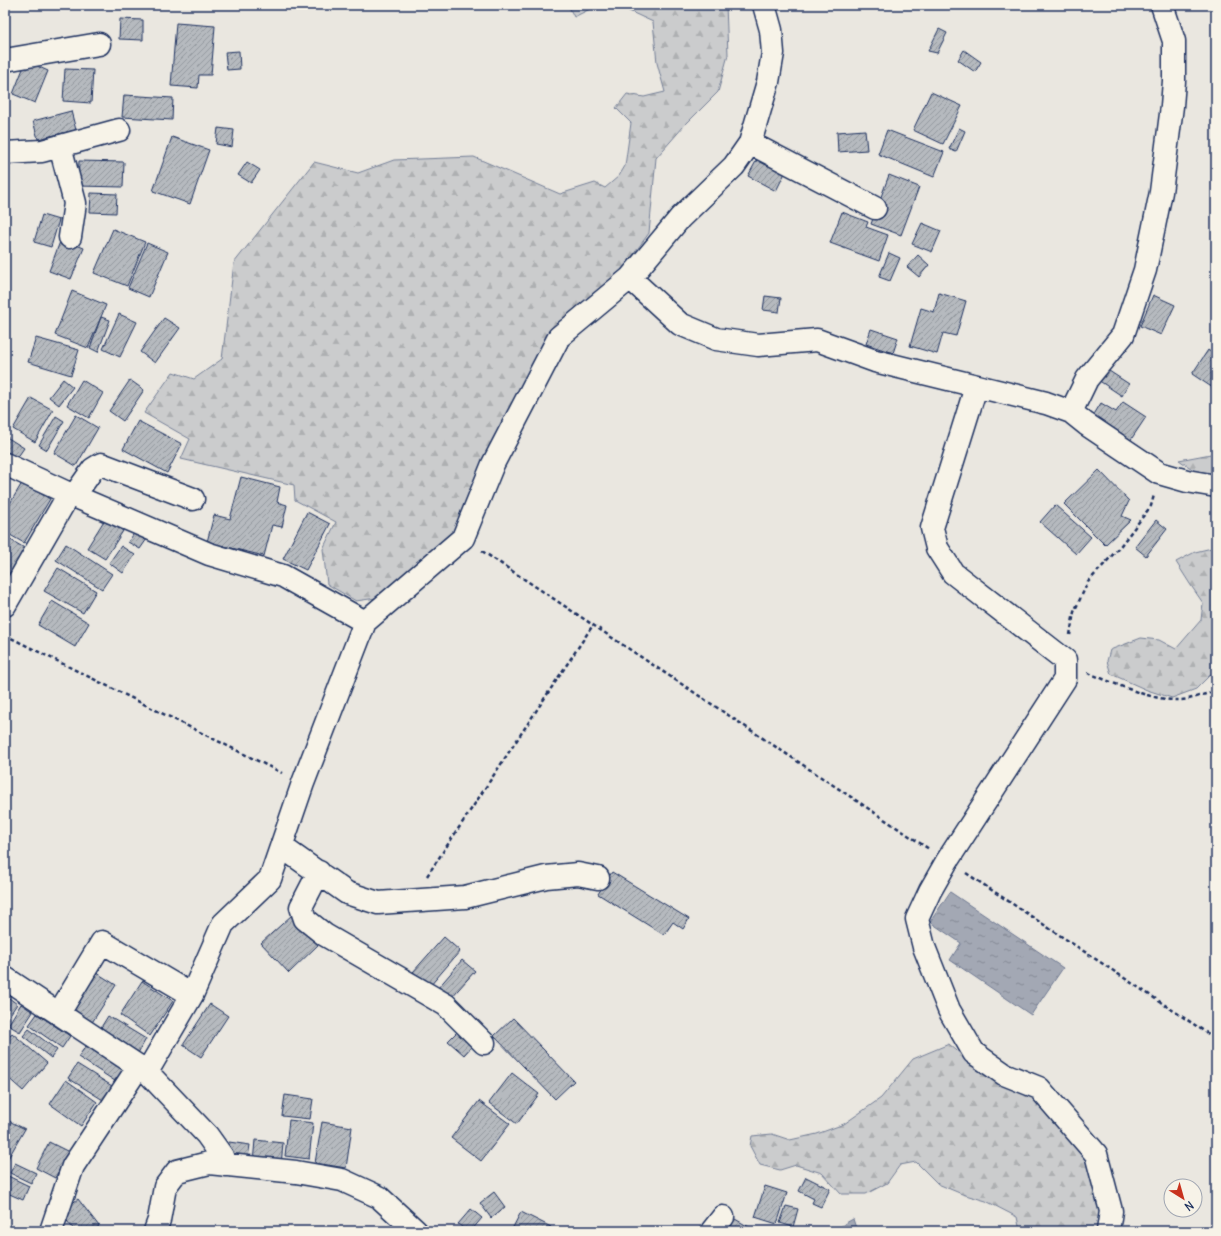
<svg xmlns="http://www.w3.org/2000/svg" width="1221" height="1236" viewBox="0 0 1221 1236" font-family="Delius,sans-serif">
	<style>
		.forest { fill: url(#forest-firs); stroke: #737e96 }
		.water { fill: url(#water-ripples); stroke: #6d7892 }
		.building { fill: url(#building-hatch); stroke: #1b2f5e }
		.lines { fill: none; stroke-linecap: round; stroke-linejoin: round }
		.minor-casing { stroke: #1b2f5e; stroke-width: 25 }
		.path { stroke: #1b2f5e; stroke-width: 2.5; stroke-dasharray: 4 3; stroke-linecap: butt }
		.minor { stroke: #f7f3e8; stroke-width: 22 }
	</style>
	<defs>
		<pattern id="forest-firs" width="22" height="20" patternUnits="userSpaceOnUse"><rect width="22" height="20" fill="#cbcccd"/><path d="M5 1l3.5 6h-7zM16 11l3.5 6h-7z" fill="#aeb0b2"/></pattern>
		<pattern id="water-ripples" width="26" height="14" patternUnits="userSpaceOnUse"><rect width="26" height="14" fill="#a3a8b4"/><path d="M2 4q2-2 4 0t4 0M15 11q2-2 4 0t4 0" fill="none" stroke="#848996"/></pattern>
		<pattern id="building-hatch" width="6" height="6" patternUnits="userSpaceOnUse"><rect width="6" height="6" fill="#b6babf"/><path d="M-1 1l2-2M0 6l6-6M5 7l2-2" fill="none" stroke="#93989e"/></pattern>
	</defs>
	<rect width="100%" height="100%" fill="#eae7e0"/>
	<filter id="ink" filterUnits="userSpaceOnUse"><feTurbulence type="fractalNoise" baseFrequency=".025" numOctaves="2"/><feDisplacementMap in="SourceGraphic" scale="8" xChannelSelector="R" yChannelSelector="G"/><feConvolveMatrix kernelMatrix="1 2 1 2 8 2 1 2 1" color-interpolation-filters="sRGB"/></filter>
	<g filter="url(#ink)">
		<path class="forest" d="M568 5H598L574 17Z
			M616 5H726L728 55 718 92 684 126 656 158 649 233 623 269 550 329 483 462 457 532 383 597 356 601 327 584 323 549 336 522 295 500 294 485 181 459 190 439 144 413 173 372 194 379 222 359 234 263 314 162 358 173 394 160 474 157 560 194 595 183 605 188 619 176 625 166 631 123 616 108 627 94 644 97 665 92 657 63 653 22Z
			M1216 453V479L1204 477 1179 460Z
			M1216 547V669L1196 689 1172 698 1147 690 1111 674 1107 661 1110 650 1141 638 1159 640 1176 649 1201 620 1203 603 1190 584 1176 562 1195 552Z
			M949 1044 971 1063 1039 1098 1070 1131 1096 1172 1102 1231H1020L1017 1217 986 1201 962 1194 938 1184 916 1162 900 1165 887 1183 866 1194H841L822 1173 796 1165 780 1170 760 1165 750 1146 752 1136 772 1134 790 1140 817 1134 844 1124 881 1098 913 1059Z"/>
		<path class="water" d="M950 892 1063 968 1031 1015 950 960 961 943 930 922Z
			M853 1219 857 1231H836L844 1224Z"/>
		<path class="building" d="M120 19 143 20V40L119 39Z
			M176 23 215 26 211 75H199L198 88 171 86Z
			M939 29 947 33 937 53 928 51Z
			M964 50 981 62 975 72 958 60Z
			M239 51 240 69 227 70 225 52Z
			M26 61 48 71 35 103 13 94Z
			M65 69 93 70 91 103 63 101Z
			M5 82 11 84 5 102Z
			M931 92 962 106 943 144 913 130Z
			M124 95 173 98 172 120 122 117Z
			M71 111 76 130 38 139 33 121Z
			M218 128 234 130 232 147 216 144Z
			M959 128 965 131 956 152 949 149Z
			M865 130 867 150 838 152 837 132Z
			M887 130 944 152 934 177 878 154Z
			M172 137 209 150 190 204 153 191Z
			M760 154 787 169 776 191 748 176Z
			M79 161 124 162 123 187 78 186Z
			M247 162 260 170 251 183 238 175Z
			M889 175 919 187 901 235 871 224Z
			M91 193 117 194 116 213 90 212Z
			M842 212 868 222 866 227 888 235 879 261 830 243Z
			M42 215 59 220 51 247 34 242Z
			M922 223 941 231 932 252 912 244Z
			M113 229 145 242 127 286 94 273Z
			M61 239 84 248 71 279 49 271Z
			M147 243 168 252 149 297 128 288Z
			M889 253 900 258 890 281 879 277Z
			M918 255 929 265 919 277 907 267Z
			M72 291 106 305 88 348 55 335Z
			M939 293 966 301 956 336 943 333 937 354 910 346 921 308 934 312Z
			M1153 295 1175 305 1161 335 1140 326Z
			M765 296 781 298 779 312 763 310Z
			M119 314 137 322 120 357 103 349Z
			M101 317 110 320 98 352 90 348Z
			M164 318 180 328 155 363 140 352Z
			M871 329 898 338 893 353 866 344Z
			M36 338 79 350 71 375 28 362Z
			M1208 350 1216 356V390L1192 374Z
			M1106 369 1129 384 1122 396 1098 380Z
			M63 379 73 387 59 405 49 397Z
			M82 380 103 393 89 418 67 405Z
			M130 380 144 390 123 421 109 411Z
			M31 398 53 410 35 442 13 429Z
			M1123 402 1146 417 1130 441 1093 416 1101 403 1116 412Z
			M76 415 98 428 76 466 54 453Z
			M56 416 64 421 47 450 39 445Z
			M138 421 182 444 167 473 123 449Z
			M5 436 24 448 15 461 5 454Z
			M1099 470 1129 501 1122 516 1131 520 1105 545 1064 504Z
			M241 477 280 487 277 502 287 505 282 527 272 525 264 556 207 542 214 515 230 519Z
			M22 483 50 499 24 543 5 532V512Z
			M1055 505 1091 537 1076 554 1040 522Z
			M307 512 330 524 306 570 283 559Z
			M105 519 123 531 105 559 87 548Z
			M1156 520 1167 529 1146 556 1135 547Z
			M138 528 149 536 140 549 128 542Z
			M9 539 28 550 10 582 5 579V546Z
			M66 544 112 574 102 589 56 560Z
			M121 546 135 555 123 573 109 563Z
			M58 568 96 591 83 613 44 591Z
			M52 601 89 623 75 647 38 625Z
			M612 872 689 919 683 929 673 922 664 935 598 894Z
			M292 915 319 944 289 973 261 943Z
			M444 937 460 951 430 986 413 972Z
			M462 960 475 971 450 999 438 988Z
			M97 973 116 985 91 1024 72 1012Z
			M142 981 173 1001 150 1036 120 1015Z
			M5 995 17 1004 5 1022Z
			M21 1004 33 1012 20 1032 8 1025Z
			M210 1004 228 1016 201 1057 183 1045Z
			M37 1014 70 1036 62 1048 29 1025Z
			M108 1016 146 1039 138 1053 100 1029Z
			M513 1018 574 1081 555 1099 494 1036Z
			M29 1029 57 1050 51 1058 23 1036Z
			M459 1030 474 1044 464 1055 448 1041Z
			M12 1033 47 1063 23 1091 5 1075V1041Z
			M86 1046 126 1071 118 1083 78 1057Z
			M77 1064 112 1086 103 1100 68 1078Z
			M512 1073 539 1094 517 1124 489 1103Z
			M66 1080 97 1102 81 1126 50 1104Z
			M285 1095 313 1099 310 1119 282 1116Z
			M479 1101 510 1124 481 1161 451 1138Z
			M289 1120 313 1123 309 1159 285 1156Z
			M9 1121 25 1129 6 1162 5 1161V1129Z
			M322 1122 352 1127 346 1168 315 1163Z
			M255 1140 283 1143 281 1166 253 1163Z
			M49 1142 69 1152 55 1178 36 1168Z
			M229 1142 250 1145 247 1163 226 1160Z
			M15 1163 36 1173 31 1183 10 1173Z
			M8 1176 29 1186 23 1200 5 1192V1183Z
			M806 1177 830 1189 821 1207 812 1203 814 1199 799 1191Z
			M765 1186 787 1193 777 1224 755 1217Z
			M494 1192 505 1207 491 1218 480 1203Z
			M78 1199 99 1226 92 1231H75L60 1212Z
			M786 1206 798 1209 793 1227 780 1223Z
			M471 1209 482 1218 471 1231H467L458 1224Z
			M521 1212 551 1227 549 1231H511Z
			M728 1215 756 1231H719Z"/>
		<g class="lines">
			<g class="minor-casing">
				<path id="minor" d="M5 60 99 44
					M750 143 875 208
					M60 146 75 203 70 237
					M5 153 42 151 119 130
					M630 278 680 324 716 339 758 345 817 340 875 361 1046 403 1071 412 1086 424 1159 473 1187 481 1216 486
					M976 387 932 528 937 548 953 573 1065 660V679L947 861 930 891 917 919 924 947 949 1010 974 1053 1004 1074 1039 1088 1096 1154 1111 1211 1108 1231
					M1071 412 1087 379 1123 335 1145 270 1161 192 1172 106 1174 81V41L1162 5
					M5 464 74 496 209 554 283 576 365 622
					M74 496 93 469 101 464 193 499
					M5 605 69 494
					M282 847 347 893 378 903 465 897 546 877 578 874 598 878
					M319 872 301 907 305 919 325 935 446 1005 484 1043
					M5 978 147 1072 207 1135 222 1156 225 1165
					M59 1013 102 942 192 995
					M147 1072 192 995 223 924 270 879 303 783 365 622 463 538 493 464 559 337 630 278 680 218 734 166 750 143 768 82 773 53 771 30 764 5
					M51 1231 73 1166 139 1066
					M155 1231 159 1220 165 1187 177 1171 209 1163 296 1172 342 1180 379 1197 416 1231
					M712 1231 723 1217"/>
			</g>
			<path class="path" d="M482 551 929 849
				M5 635 282 773
				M1070 635 1074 612 1088 582 1118 549 1151 506 1154 495
				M1088 673C1115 683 1151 701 1180 700 1192 700 1204 693 1216 692
				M966 873 1216 1039
				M427 876 593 625"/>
			<use href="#minor" class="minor"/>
		</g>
	</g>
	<rect width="1221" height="1236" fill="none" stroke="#f7f3e8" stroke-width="20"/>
	<rect x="10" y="10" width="1201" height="1216" fill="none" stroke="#1b2f5e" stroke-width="1.5" filter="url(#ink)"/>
	<g transform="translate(1183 1198) rotate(143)"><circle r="19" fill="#f7f3e8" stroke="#9fa5b1"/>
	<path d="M0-3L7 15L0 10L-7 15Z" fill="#c8321e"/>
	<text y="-6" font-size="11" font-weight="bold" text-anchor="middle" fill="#1b2f5e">N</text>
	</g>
</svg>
